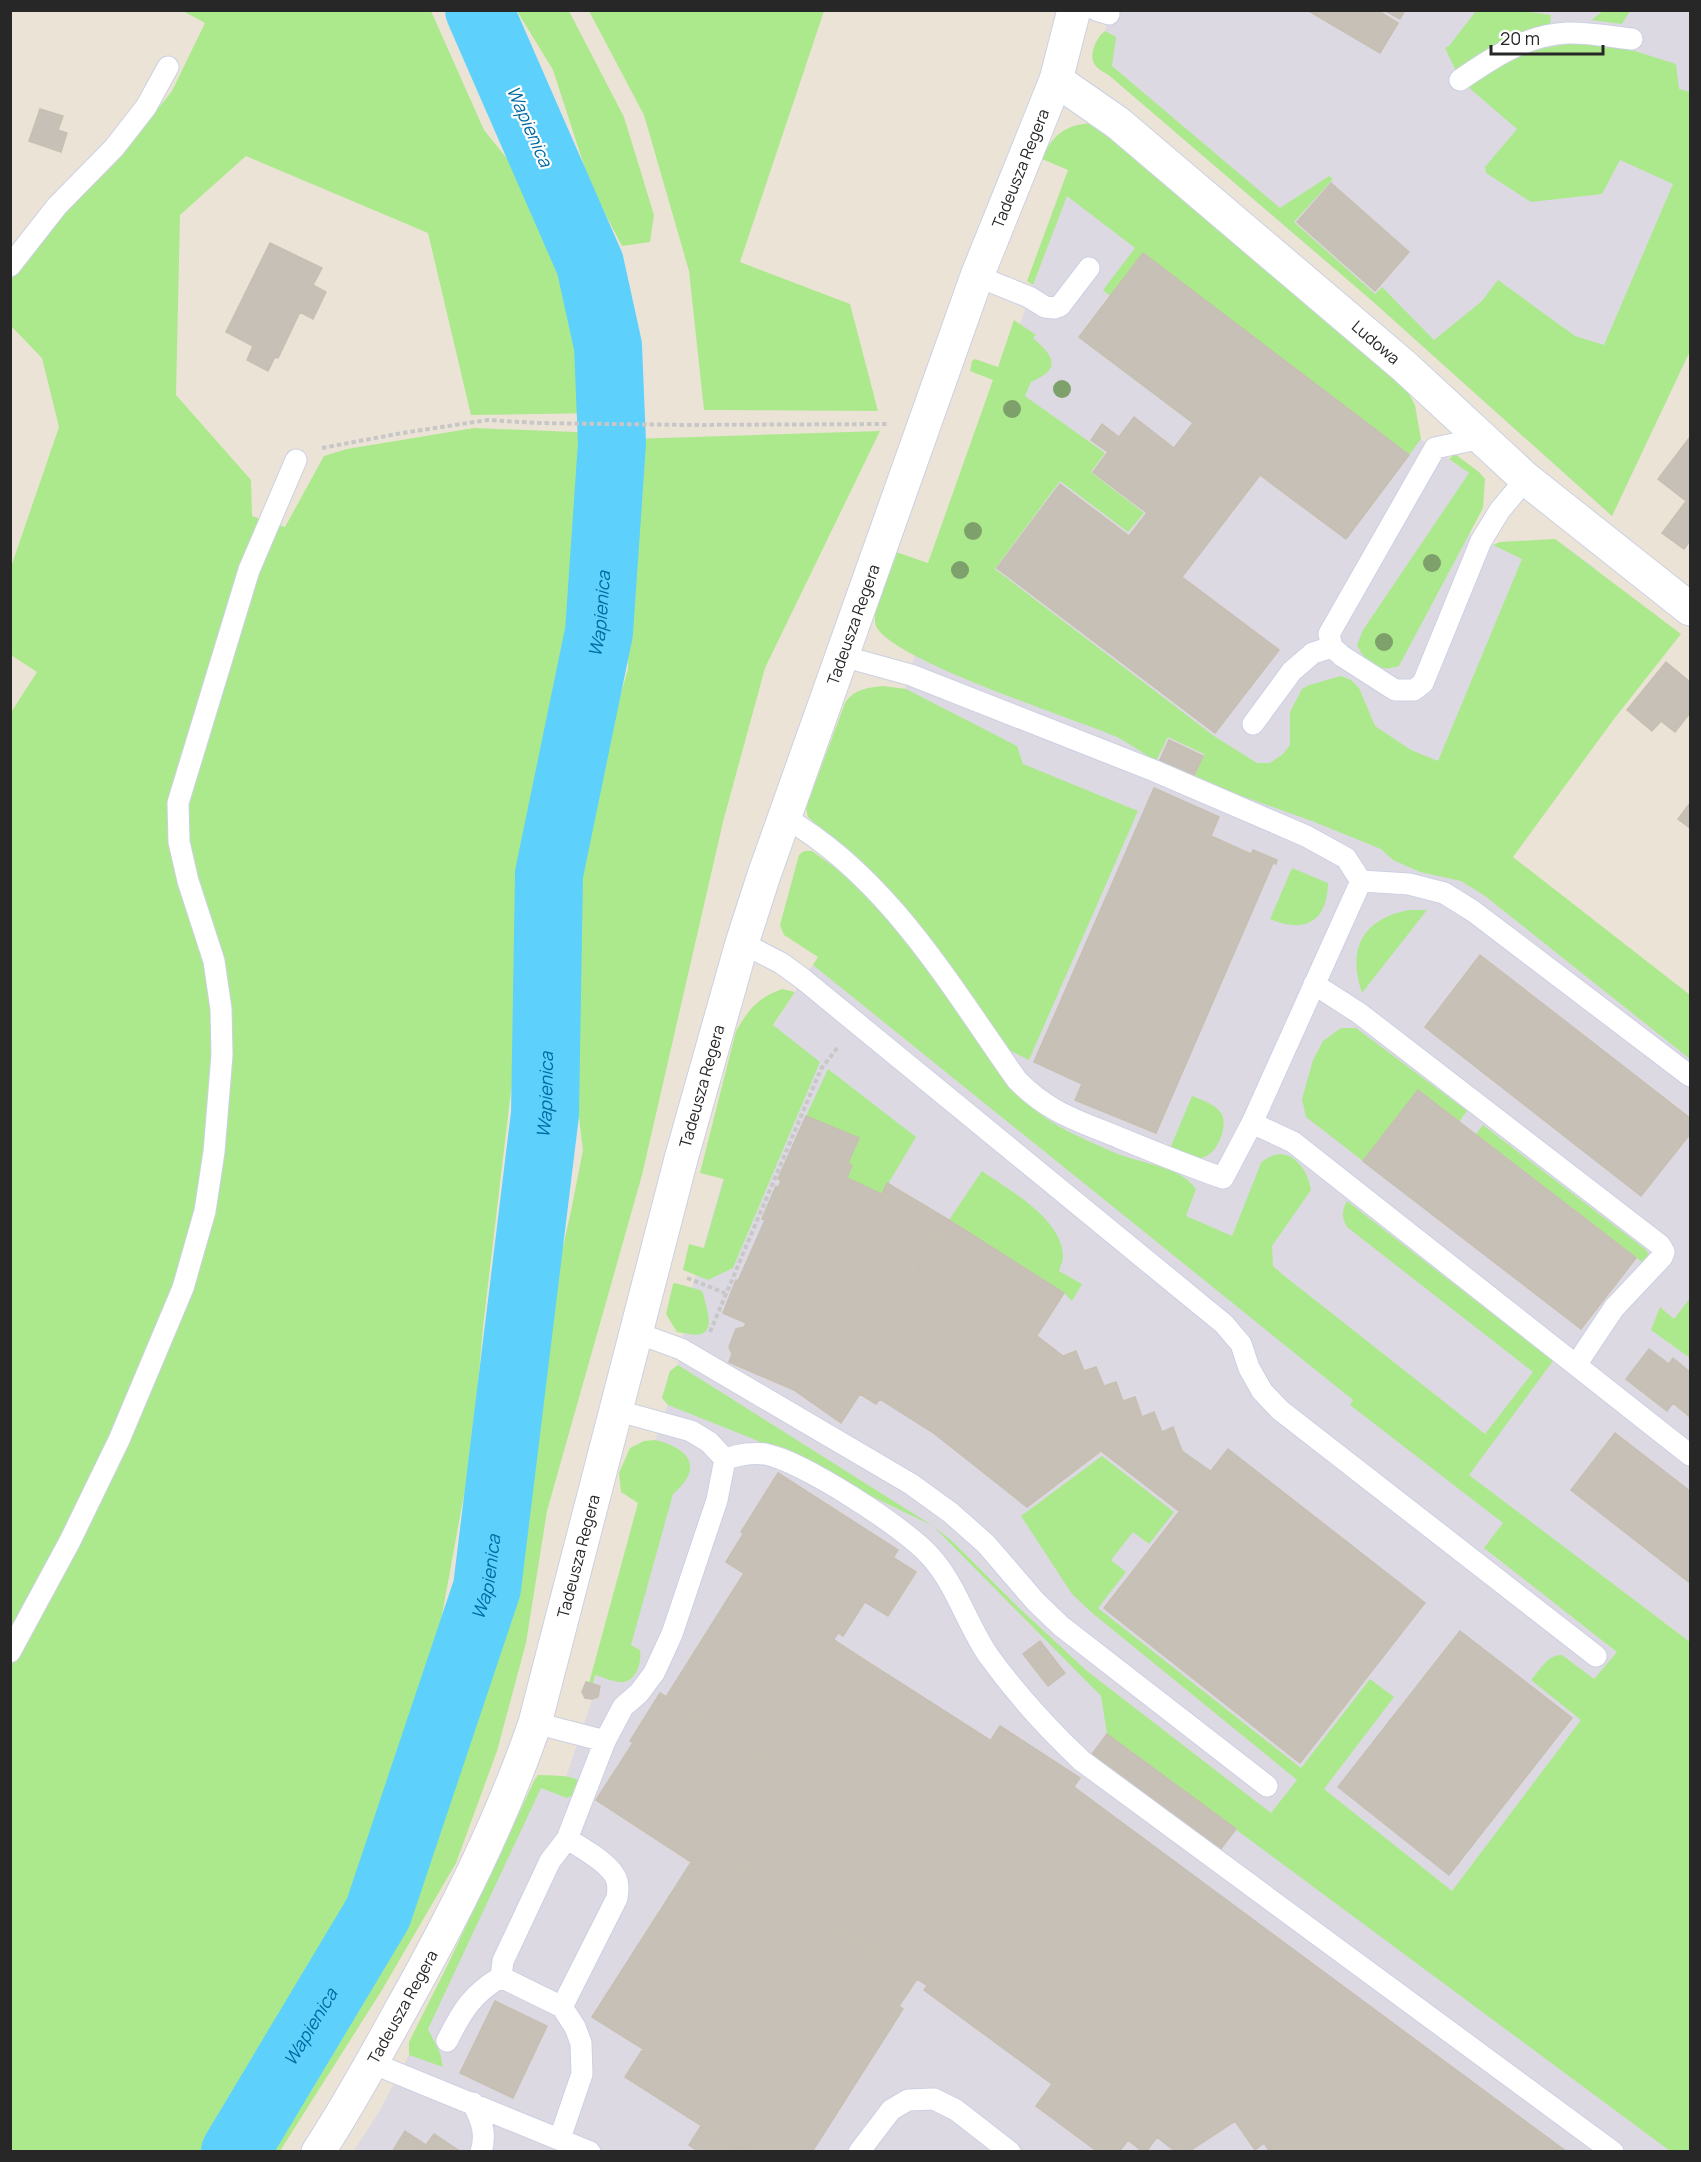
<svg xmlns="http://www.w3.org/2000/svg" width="1701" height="2162" viewBox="0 0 1701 2162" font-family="Manrope,sans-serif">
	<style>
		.industrial { fill: #dcd9e3 }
		.green { fill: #ace98c }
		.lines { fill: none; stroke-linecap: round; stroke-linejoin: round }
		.river { stroke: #5dd1fb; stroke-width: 68 }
		.building { fill: #c7c0b7; stroke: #c7bfb1; stroke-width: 1.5 }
		.service-casing { stroke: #ccd0e3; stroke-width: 23 }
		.minor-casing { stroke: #ccd0e3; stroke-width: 35 }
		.path { stroke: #c7c7c7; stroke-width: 4; stroke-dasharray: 4.5 3; stroke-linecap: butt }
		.service { stroke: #fff; stroke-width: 21 }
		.minor { stroke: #fff; stroke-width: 33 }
		.tree { fill: #7ea06b }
		.labels { text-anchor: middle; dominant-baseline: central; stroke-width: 4.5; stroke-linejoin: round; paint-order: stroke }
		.street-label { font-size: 16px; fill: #272727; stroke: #fff }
		.water-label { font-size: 18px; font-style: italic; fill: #006aa3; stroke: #fff }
	</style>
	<rect width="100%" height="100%" fill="#ece3d7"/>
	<path class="industrial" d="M1110 11H1690V351L1612 516 1370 299 1111 77 1101 46Z
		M1081 155 1419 438 1469 473 1470 535 1493 545 1501 542 1555 539 1595 568 1512 857 1690 995V1642L1663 1621 1406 1954 1670 2151 353 2152 379 2112 409 2055 538 1785 566 1777 592 1700 585 1698 582 1692 586 1682 593 1683 642 1504 636 1495 668 1405 662 1398 670 1371 678 1365 692 1288 762 1043 818 957 851 880 936 580 1033 285Z"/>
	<path class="green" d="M1514 10 1551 15 1550 25 1502 42 1475 56 1456 71 1445 48 1449 46 1476 11Z
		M183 11H431L484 130 542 202 586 300 599 413 471 415 428 233 246 156 180 215 176 395 251 480 252 516 285 527 324 456 347 449 474 428 599 433 579 587 546 763 526 888 513 1074 483 1327 473 1445 440 1626 355 1889 202 2151H11L10 714 37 672 11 655V567L59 427 42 358 11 326V280L40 239 76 199 121 155 172 91 205 23Z
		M517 11H569L624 117 654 215 650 242 622 246 591 187 553 70Z
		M589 11H824L740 262 850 304 878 411 704 410 689 271 644 115Z
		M1603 11V10L1630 11 1622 24 1591 20Z
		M1105 31 1116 37 1112 66 1280 208 1329 176 1333 179 1294 222 1375 294 1382 287 1434 340 1482 301 1498 280 1575 336 1604 345 1673 184 1620 160 1602 194 1531 202 1486 173 1485 167 1517 129 1467 86 1519 53 1573 43 1604 44 1635 51 1676 64 1679 89 1690 92V351L1612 516 1370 299 1111 77C1107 73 1098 70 1095 65 1088 56 1096 37 1105 31Z
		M1091 123 1099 125 1406 389 1415 405 1421 439 1409 455 1143 253 1110 296 1103 290 1135 248 1067 196 1033 285 1027 281 1068 170 1042 159C1052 135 1065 125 1091 123Z
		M1014 320 1036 335 1033 338C1054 356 1062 369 1031 382L1025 396 1105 453 1091 472 1144 513 1128 532 1060 481 995 569 1214 736 1257 763H1270L1283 754 1290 745V712L1302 689 1309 685 1341 676 1351 680 1359 688 1375 726 1411 750 1438 761 1522 559 1493 545 1500 542 1555 539 1681 634 1614 719 1513 857 1690 995V1059L1485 896 1461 881 1420 872 1393 860 1381 849 1312 821 1194 779 1204 754 1168 737 1156 761C1143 753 1130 744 1117 737 1075 719 891 660 876 626 870 612 890 568 896 552L928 563 993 380 970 371 972 361 975 359 998 367Z
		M880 431 765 668 723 822 642 1175 547 1511 526 1643 497 1751 456 1863 382 1990 280 2151H256L394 1925 436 1837 464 1754 503 1597 521 1436 571 1211 583 1150 567 1021 588 808 628 669 630 439Z
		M1455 454 1479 472 1485 479 1483 508 1399 666C1378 673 1366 664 1357 645L1363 630 1469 473 1449 459Z
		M883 686 906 689 1017 746 1023 764 1138 811 1029 1060 1011 1051 921 926 886 887 808 817 806 808 845 703C854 689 867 688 883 686Z
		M804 851H812L851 879 894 921 1008 1081C1014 1088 1019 1096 1026 1102 1049 1125 1084 1139 1113 1152 1137 1163 1181 1166 1196 1189L1186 1216 1232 1236 1261 1163C1285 1141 1307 1164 1311 1190L1272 1246 1273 1266 1282 1274 1485 1434 1533 1372 1347 1227C1341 1216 1342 1211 1347 1201L1553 1361 1469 1475 1690 1642V2151H1670L1107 1734 1101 1696 933 1526 756 1440 668 1405 662 1398 670 1371 678 1365 933 1526 952 1541 1019 1608 1087 1671 1271 1813 1297 1780 1091 1612 1072 1594 1021 1516 1102 1456 1174 1512 1149 1544 1133 1532 1111 1560 1126 1572 1098 1608 1301 1768 1370 1679 1394 1697 1324 1789 1452 1891 1581 1720 1531 1680C1540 1670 1548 1654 1562 1655L1594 1679 1617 1652 1484 1548 1503 1523 1350 1405 1353 1400 813 965 818 957 784 935 780 925 799 855Z
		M1292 868 1328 883C1327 922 1305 934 1270 919Z
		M1409 910H1427L1362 993C1347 949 1362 919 1409 910Z
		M782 989 795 992 773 1025 820 1062 733 1268 708 1280 683 1270 689 1244 704 1248 724 1179 700 1173 736 1031C750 1008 756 999 782 989Z
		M1341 1028H1356L1467 1111 1459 1122 1418 1090 1363 1161 1306 1117 1302 1099 1313 1060 1323 1041Z
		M828 1069 916 1137 882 1194 847 1178 852 1165 848 1163 858 1138 806 1116Z
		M1192 1096C1202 1100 1215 1104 1221 1113 1228 1123 1220 1144 1212 1152 1209 1155 1204 1157 1200 1159L1169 1151Z
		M1483 1125 1645 1249 1649 1255 1647 1260 1642 1262 1476 1134Z
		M982 1171C1009 1190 1063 1219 1063 1257 1063 1261 1060 1267 1059 1271L1082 1284 1072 1301 1064 1293 949 1220Z
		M675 1283 700 1290 703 1293C705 1304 716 1329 701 1334 695 1336 684 1333 677 1332L666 1314 673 1284Z
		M1690 1298V1358L1651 1330 1660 1307 1674 1319Z
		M655 1440C690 1448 704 1468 673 1494L631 1645 640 1650C642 1663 636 1684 619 1682 611 1681 603 1677 595 1675L593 1684 589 1683 638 1503 621 1492 619 1473 630 1448 644 1441Z
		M538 1775C551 1776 569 1774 580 1781L575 1794 567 1798 541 1788 428 2029 440 2053 443 2067 409 2055V2042L450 1960 534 1781Z"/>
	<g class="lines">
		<path class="river" id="s1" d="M235 2152 378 1913 487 1588 545 1114 549 874 599 632 612 443 608 346 590 264 479 10"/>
	</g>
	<path class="building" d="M1307 10H1377L1398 23 1380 53Z
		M1384 10H1405L1400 19Z
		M40 109 63 116 58 130 67 133 61 152 29 141Z
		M1331 183 1409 252 1375 291 1297 222Z
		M270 243 322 268 313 285 326 292 313 319 300 312 278 358 275 357 268 371 247 360 253 346 226 332Z
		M1143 253 1409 455 1346 539 1260 475 1182 577 1279 650 1215 733 997 568 1060 484 1129 536 1147 513 1093 472 1108 452 1091 440 1102 424 1119 437 1134 417 1174 448 1193 423 1079 337Z
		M1690 437V496L1686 501 1658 479Z
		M1690 496V541L1684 549 1662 533Z
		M1666 662 1690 682V713L1675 732 1661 721 1652 731 1627 710Z
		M1169 740 1203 756 1193 778 1159 762Z
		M1154 788 1219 817 1211 836 1251 854 1253 850 1277 860 1276 864 1273 863 1156 1133 1075 1100 1082 1084 1034 1062Z
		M1690 803V828L1678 819Z
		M1480 955 1690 1118V1134L1641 1196 1425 1027Z
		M1418 1090 1636 1258 1581 1329 1363 1161Z
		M806 1116 859 1138 848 1163 852 1165 847 1178 882 1194 874 1211 911 1226 910 1227 937 1240 857 1364 873 1374 841 1423 794 1390 729 1362 732 1354 729 1347 736 1329 744 1327 746 1323 723 1313 736 1280 738 1281 765 1220 762 1219 776 1186 778 1188 781 1181 778 1179Z
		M887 1183 949 1220 937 1240 910 1227 911 1226 874 1211Z
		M949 1220 1064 1293 973 1436 945 1419 935 1434 880 1399 876 1404 860 1394 873 1374 857 1364Z
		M1037 1336 1063 1356 1076 1351 1084 1371 1096 1367 1104 1386 1116 1382 1123 1401 1135 1397 1142 1417 1154 1412 1162 1432 1173 1427 1182 1451 1210 1471 1179 1511 1101 1451 1027 1507 935 1434 945 1419 973 1436Z
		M1649 1349 1669 1364 1673 1358 1690 1372V1417L1673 1403 1667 1411 1626 1379Z
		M1615 1433 1690 1491V1583L1571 1490Z
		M1228 1449 1425 1603 1300 1763 1104 1608Z
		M778 1473 898 1550 861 1608 741 1532Z
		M743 1534 861 1608 843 1636 726 1562Z
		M894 1558 916 1572 888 1616 865 1602Z
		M744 1573 780 1596 701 1719 666 1697Z
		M780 1596 838 1633 759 1756 701 1719Z
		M1460 1631 1572 1718 1449 1875 1338 1787Z
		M834 1640 874 1666 744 1869 704 1842Z
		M1040 1641 1065 1673 1048 1686 1023 1654Z
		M874 1666 990 1740 860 1943 744 1869Z
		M586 1682 600 1686 598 1697 592 1699 585 1698 582 1692Z
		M660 1693 759 1756 691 1862 596 1800 633 1743 630 1741Z
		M1000 1726 1080 1778 1050 1820 972 1769Z
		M1107 1734 1236 1829 1220 1850 1092 1754Z
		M972 1769 1050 1820 928 1986 860 1943Z
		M1074 1787 1567 2152H1270L1264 2143 1255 2150 1235 2121 1188 2152H1176L1157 2137 1146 2152H1143L1128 2140 1119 2152H1098L1036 2106 1052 2084 924 1990Z
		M704 1842 754 1875 643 2049 592 2017Z
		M754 1875 869 1950 741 2151 625 2077Z
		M869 1950 883 1958 871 1975 859 1967Z
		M883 1958 917 1979 899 2006 903 2009 812 2152 740 2151 859 1967 871 1975Z
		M495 2001 547 2026 513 2098 460 2073Z
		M701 2126 741 2151V2152H699L689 2145Z
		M405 2131 426 2145 434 2134 461 2152H392Z"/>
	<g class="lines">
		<g class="service-casing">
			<path id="service" d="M1096 10 1109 14
				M1460 80C1492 58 1526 35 1567 33 1588 32 1611 37 1632 39
				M10 266 57 206 114 148 146 107 168 67
				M977 276 1029 297 1045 307 1054 308 1060 306 1089 268
				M1482 438 1435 448 1329 634 1332 647 1342 656 1395 690H1414L1423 683 1481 541 1500 510 1526 479
				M1253 724 1292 671 1313 653 1332 647
				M784 817C888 877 949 984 1017 1080 1049 1113 1079 1121 1120 1138 1154 1152 1188 1166 1223 1178L1252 1123 1361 881 1346 858 1306 836 1155 771 911 675 842 656
				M1361 881 1409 884 1444 893 1473 911 1690 1076
				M742 943 781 963 803 979 1224 1324 1241 1344 1249 1368 1262 1391 1280 1410 1596 1656
				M1314 984 1359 1013 1660 1245 1664 1252 1662 1257 1614 1308 1576 1365
				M1252 1123 1293 1142 1690 1455
				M637 1333 681 1349 911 1484 951 1513 986 1544 1036 1602 1061 1626 1267 1786
				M615 1410 691 1431 709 1442 725 1459C739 1455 751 1452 765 1454 802 1461 906 1528 931 1557 956 1585 967 1624 988 1655 1016 1694 1047 1728 1082 1761L1613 2152
				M10 1652 70 1541 119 1440 183 1288 205 1211 214 1152 222 1055 221 1009 214 961 188 881 179 842 178 803 249 570 296 460
				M535 1723 605 1741
				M567 1839 605 1741 623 1707 639 1693 654 1673 672 1634 717 1500 725 1459
				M447 2041C462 2011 472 1994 501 1977
				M372 2063 590 2152
				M473 2103C481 2120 487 2133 481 2152
				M560 2138 582 2074 581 2043 575 2027 562 2007 501 1977 503 1961 550 1861 567 1839C581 1847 609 1863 616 1878 619 1885 618 1891 617 1898L562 2007
				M859 2152 891 2110 908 2100 934 2099 956 2110 1010 2152"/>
		</g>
		<g class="minor-casing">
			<g id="minor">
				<path id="s2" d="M1056 80 1118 123 1404 366 1526 479 1690 609"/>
				<path id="s3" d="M318 2152C349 2105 376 2055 403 2006 454 1915 501 1822 535 1723L681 1159 742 943 764 875 977 276 1056 80 1074 10"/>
			</g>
		</g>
		<path class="path" d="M322 448 402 433 488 420 537 423 689 425 887 424
			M687 1278 725 1293
			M710 1332 821 1069 838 1047"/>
		<use href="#service" class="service"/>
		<use href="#minor" class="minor"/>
	</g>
	<g class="tree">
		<circle cx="1062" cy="389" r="9"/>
		<circle cx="1012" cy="409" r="9"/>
		<circle cx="973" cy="531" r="9"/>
		<circle cx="1432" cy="563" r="9"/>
		<circle cx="960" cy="570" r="9"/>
		<circle cx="1384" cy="642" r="9"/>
	</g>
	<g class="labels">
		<g class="street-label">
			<text stroke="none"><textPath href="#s3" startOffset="2112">Tadeusza Regera</textPath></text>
			<text stroke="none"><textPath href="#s2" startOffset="414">Ludowa</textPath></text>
			<text stroke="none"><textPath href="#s3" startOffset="1626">Tadeusza Regera</textPath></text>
			<text stroke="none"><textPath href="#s3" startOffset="1140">Tadeusza Regera</textPath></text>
			<text stroke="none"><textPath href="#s3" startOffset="654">Tadeusza Regera</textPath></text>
			<text stroke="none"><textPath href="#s3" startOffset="168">Tadeusza Regera</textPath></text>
		</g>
		<g class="water-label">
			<text transform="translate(530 126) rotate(66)">Wapienica</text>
			<text stroke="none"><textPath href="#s1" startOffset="1604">Wapienica</textPath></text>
			<text stroke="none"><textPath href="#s1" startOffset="1118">Wapienica</textPath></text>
			<text stroke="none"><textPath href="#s1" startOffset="632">Wapienica</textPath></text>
			<text stroke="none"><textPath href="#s1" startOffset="146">Wapienica</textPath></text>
		</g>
	</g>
	<rect width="1701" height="2162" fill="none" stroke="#272727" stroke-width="24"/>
	<path d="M1491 45v9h112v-9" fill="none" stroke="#272727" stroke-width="3"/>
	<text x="1500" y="45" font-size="18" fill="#272727" stroke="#ffffff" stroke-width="4.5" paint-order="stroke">20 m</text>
</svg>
